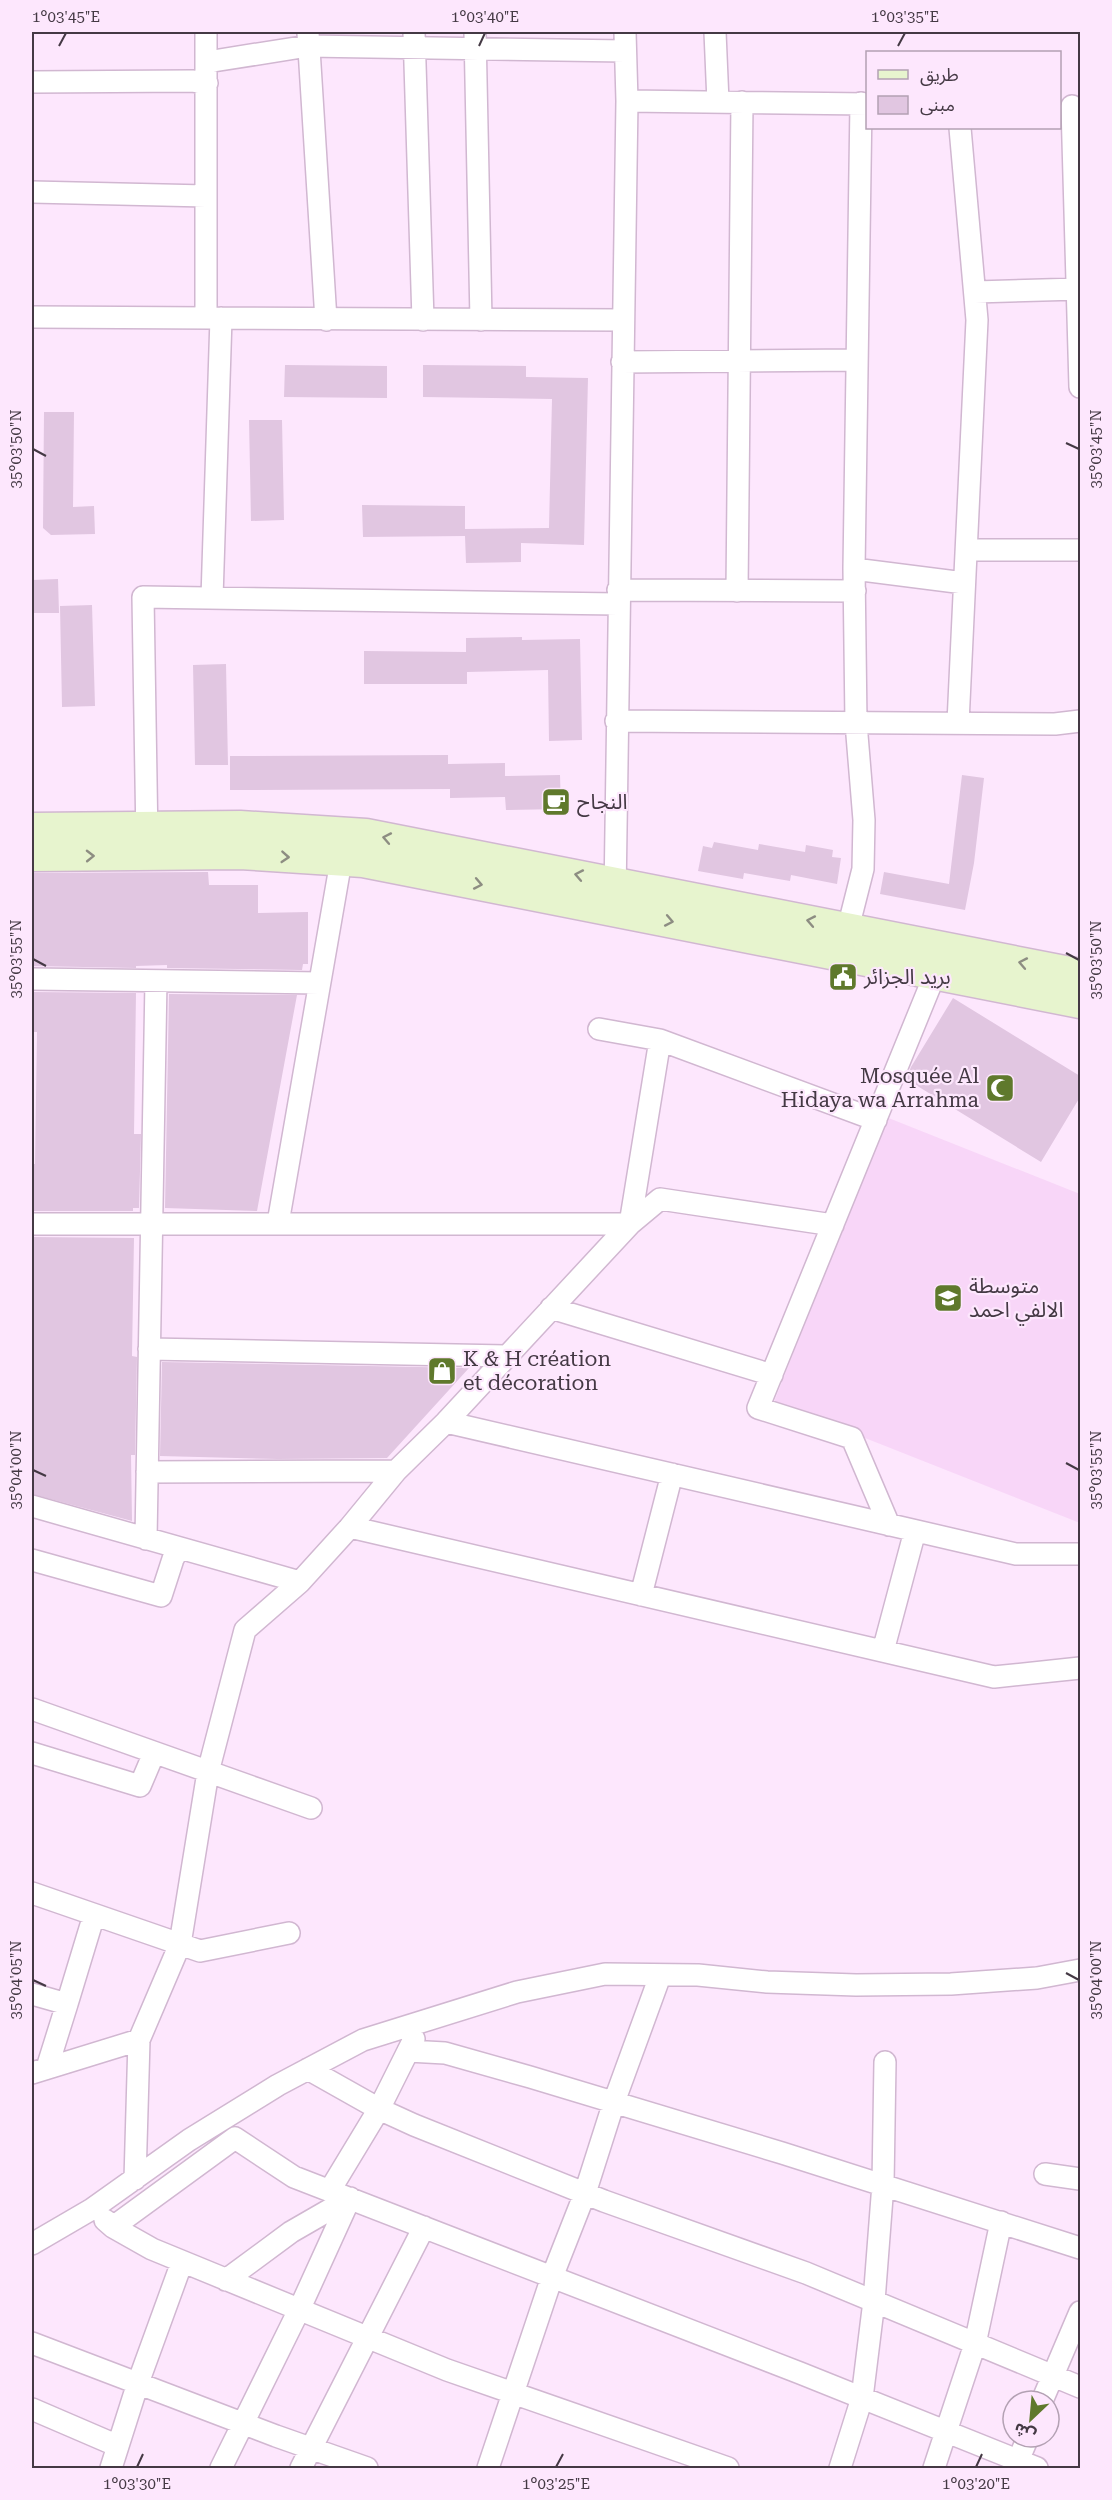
<svg xmlns="http://www.w3.org/2000/svg" width="1112" height="2500" viewBox="0 0 1112 2500" font-family="'Roboto Serif','Noto Sans Arabic',serif">
	<style>
		.built { fill: #f8d6f8 }
		.building { fill: #e1c6e1 }
		.lines { fill: none; stroke-linecap: round; stroke-linejoin: round }
		.street-casing { stroke: #d1b7d1; stroke-width: 24 }
		.secondary-casing { stroke: #d1b7d1; stroke-width: 33 }
		.street { stroke: #fff; stroke-width: 21 }
		.secondary { stroke: #e7f4ce; stroke-width: 30 }
		.oneway { stroke: #8d8d82 }
		.ticks { fill: none; stroke: #443944; stroke-width: 2 }
		.labels { text-anchor: middle; dominant-baseline: central; stroke-width: 4.5; stroke-linejoin: round; paint-order: stroke }
		.poi-label { font-size: 21px; fill: #443944; stroke: #fde7fd; text-anchor: start }
		.neatline { fill: none; stroke: #443944; stroke-width: 2 }
		.ticks-label { font-size: 15px; text-anchor: middle; fill: #443944 }
	</style>
	<rect width="100%" height="100%" fill="#fde7fd"/>
	<path class="built" d="M886 1117 1080 1194V1523L774 1402Z"/>
	<path class="building" d="M285 365 387 366V398L284 397Z
		M423 365 526 366V377L588 378 584 545 521 543V562L466 563 465 536 363 537 362 505 465 506V529L549 528 552 399 423 397Z
		M44 412H74L73 507 94 506 95 534 51 535 43 528Z
		M249 420H282L284 520 251 521Z
		M58 579 59 613H32V580Z
		M92 605 95 706 62 707 60 606Z
		M522 637V640L580 639 582 740 549 741 548 670 467 672V684H364V651L466 652V638Z
		M226 664 228 765H195L193 665Z
		M448 755V764L505 763V776L560 775 561 809 506 810 505 797 450 798V789L230 790V756Z
		M962 775 984 778 974 863 965 910 880 894 884 872 949 884Z
		M714 842 758 850 759 844 805 852 806 845 833 850 832 857 841 858 837 884 791 875 790 881 744 873 743 879 698 871 703 846 712 848Z
		M208 872 209 885H258V913L308 912V964H303L302 970 167 968V965L136 966V968L32 966V873Z
		M32 992 136 993 134 1134H141L139 1208H133V1211H32V1164H35L37 1032H32Z
		M169 994 297 995 257 1211 165 1208Z
		M953 998 1080 1076V1097L1041 1162 906 1079 911 1067Z
		M32 1237 134 1238 132 1356 137 1357 135 1455H131L132 1521 32 1494 34 1275H32Z
		M162 1362 469 1368 387 1458 278 1459 160 1456Z"/>
	<g class="lines">
		<g class="street-casing">
			<path id="street" d="M206 32V318
				M414 32 423 320
				M475 32 481 320
				M715 32 718 102
				M308 33 326 320
				M207 62 308 46 625 51
				M32 82 192 81 207 83
				M627 101 868 104
				M1072 106 1080 387
				M32 192 206 196
				M975 292 1078 289
				M32 317 623 320
				M622 362 857 360
				M967 550H1080
				M854 569 964 583
				M618 590 855 591
				M737 591 742 102
				M212 598 221 318
				M616 721 1055 724 1080 721
				M958 723 977 320 960 128
				M147 841 143 597 618 604
				M615 895 627 101 625 32
				M845 940 863 869 864 820 856 723 854 569 861 103
				M32 979 319 983
				M599 1029 660 1040 876 1120
				M278 1223 341 861
				M32 1224H630L660 1199 833 1225
				M551 1308 772 1375
				M149 1349 506 1356
				M446 1422 1016 1554H1080
				M147 1472 396 1471
				M32 1506 300 1582
				M889 1525 852 1438 758 1408 935 974
				M350 1527 994 1677 1080 1668
				M146 1539 156 981
				M32 1560 161 1596 173 1559 179 1548
				M641 1595 672 1474
				M883 1651 915 1531
				M32 1709 311 1808
				M32 1753 140 1786 154 1753
				M32 1893 200 1951 289 1933
				M32 1994 67 2004 94 1915
				M408 2051 445 2053 530 2077 782 2153 1080 2248
				M47 2068 67 2004
				M308 2069 379 2109 414 2125 604 2201 806 2273 1080 2387
				M32 2073 139 2040
				M1045 2174 1080 2179
				M135 2179 139 2040 180 1944 208 1772 245 1630 300 1582 350 1527 396 1471 446 1422 630 1224 660 1040
				M330 2190 379 2109 414 2039
				M105 2220 113 2227 152 2249 447 2370 728 2468
				M113 2227 235 2138 294 2177 800 2373 1037 2468
				M32 2244 92 2209 189 2140 278 2085 363 2040 517 1992 605 1974 698 1975 767 1982 856 1985 951 1984 1037 1978 1080 1970
				M226 2280 291 2232 350 2198
				M32 2343 276 2436 367 2468
				M1042 2401 1080 2312
				M32 2409 118 2446
				M111 2468 138 2383 182 2262
				M221 2468 299 2310 350 2198
				M301 2468 424 2227
				M488 2468 552 2277 585 2193 614 2102 660 1976
				M840 2468 862 2398 874 2301 883 2184 885 2062
				M934 2468 975 2344 1001 2222
				M1015 2468 1028 2437"/>
		</g>
		<g class="secondary-casing">
			<path id="secondary" d="M32 828 240 826 366 834 1080 974
				M32 856 240 854 363 862 1080 1003"/>
		</g>
		<use href="#street" class="street"/>
		<use href="#secondary" class="secondary"/>
	</g>
	<defs><path id="oneway-chevron" d="M-2-3.5L2.5 0L-2 3.5" fill="none" stroke-width="1.6" stroke-linecap="round" stroke-linejoin="round" transform="scale(1.5)"/></defs>
	<g class="oneway">
		<use href="#oneway-chevron" transform="translate(387 838) rotate(-169)"/>
		<use href="#oneway-chevron" transform="translate(90 856) rotate(-1)"/>
		<use href="#oneway-chevron" transform="translate(285 857) rotate(4)"/>
		<use href="#oneway-chevron" transform="translate(579 875) rotate(-169)"/>
		<use href="#oneway-chevron" transform="translate(478 884) rotate(11)"/>
		<use href="#oneway-chevron" transform="translate(669 921) rotate(11)"/>
		<use href="#oneway-chevron" transform="translate(811 921) rotate(-169)"/>
		<use href="#oneway-chevron" transform="translate(1023 963) rotate(-169)"/>
	</g>
	<path class="ticks" d="M59 46 66 33M479 46 485 33M898 46 905 33M1066 443 1079 449M33 449 46 456M1066 953 1079 960M33 959 46 966M1066 1463 1079 1470M33 1470 46 1476M1066 1973 1079 1980M33 1980 46 1986M137 2467 143 2454M556 2467 563 2454M976 2467 982 2454"/>
	<defs>
		<g id="cafe-square" transform="scale(1.5)"><rect x="-9" y="-9" width="18" height="18" rx="4" fill="#5f792c" stroke="#fde7fd"/><path d="M-5.5-4.5H6V0H3Q3 3.5 0 3.5H-2.5Q-5.5 3.5-5.5 0ZM3-3.2v2h1.7v-2ZM-6 4.5H4V6H-6Z" fill="#fff"/></g>
		<g id="civic-square" transform="scale(1.5)"><rect x="-9" y="-9" width="18" height="18" rx="4" fill="#5f792c" stroke="#fde7fd"/><path d="M-.6-6.5H3V-4.5H.6V-3L4-1V1h2V6H-6V1h2V-1L-.6-3ZM-1.2 2.5V6h2.4V2.5Z" fill="#fff"/></g>
		<g id="mosque-square" transform="scale(1.5)"><rect x="-9" y="-9" width="18" height="18" rx="4" fill="#5f792c" stroke="#fde7fd"/><path d="M3.5-4.9A6 6 0 1 0 3.5 4.9A5 5 0 1 1 3.5-4.9Z" fill="#fff"/></g>
		<g id="school-square" transform="scale(1.5)"><rect x="-9" y="-9" width="18" height="18" rx="4" fill="#5f792c" stroke="#fde7fd"/><path d="M0-5L7-2L0 1L-7-2ZM-4 1L0 2.5L4 1V4Q0 6-4 4Z" fill="#fff"/></g>
		<g id="shop-square" transform="scale(1.5)"><rect x="-9" y="-9" width="18" height="18" rx="4" fill="#5f792c" stroke="#fde7fd"/><path d="M-5-2.5h2.3a2.7 3.5 0 0 1 5.4 0H5L5.5 6h-11ZM-1.5-2.5h3a1.5 2.3 0 0 0-3 0Z" fill="#fff"/></g>
	</defs>
	<g fill-rule="evenodd">
		<use href="#cafe-square" x="556" y="802"/>
		<use href="#civic-square" x="843" y="977"/>
		<use href="#mosque-square" x="1000" y="1088"/>
		<use href="#school-square" x="948" y="1298"/>
		<use href="#shop-square" x="442" y="1371"/>
	</g>
	<g class="labels">
		<g class="poi-label">
			<text x="577" y="802">النجاح</text>
			<text x="864" y="977">بريد الجزائر</text>
			<text x="979" y="1076" text-anchor="end">Mosquée Al<tspan x="979" dy="24">Hidaya wa Arrahma</tspan></text>
			<text x="969" y="1286">متوسطة<tspan x="969" dy="24">الالفي احمد</tspan></text>
			<text x="463" y="1359">K &amp; H création<tspan x="463" dy="24">et décoration</tspan></text>
		</g>
	</g>
	<rect width="1112" height="2500" fill="none" stroke="#fde7fd" stroke-width="66"/>
	<rect x="866" y="51" width="195" height="78" fill="#fde7fd" stroke="#b3a1b3" stroke-width="1.5"/>
	<rect x="878" y="70" width="30" height="9" fill="#e7f4ce" stroke="#b3a1b3" stroke-width="1.5"/>
	<text x="920" y="81" font-size="18" fill="#443944">طريق</text>
	<rect x="878" y="96" width="30" height="18" fill="#e1c6e1" stroke="#b3a1b3" stroke-width="1.5"/>
	<text x="920" y="111" font-size="18" fill="#443944">مبنى</text>
	<g transform="translate(1031 2419) rotate(206)"><circle r="28" fill="#fde7fd" stroke="#b3a1b3" stroke-width="1.5"/>
	<path d="M0-4.5L10 22L0 15L-10 22Z" fill="#5f792c"/>
	<text y="-9" font-size="16" font-weight="bold" text-anchor="middle" fill="#443944">ش</text>
	</g>
	<rect x="33" y="33" width="1046" height="2434" class="neatline"/>
	<g class="ticks-label">
		<text x="66" y="22">1°03'45"E</text>
		<text x="485" y="22">1°03'40"E</text>
		<text x="905" y="22">1°03'35"E</text>
		<text transform="translate(16 449) rotate(-90)" y="5">35°03'50"N</text>
		<text transform="translate(1096 449) rotate(-90)" y="5">35°03'45"N</text>
		<text transform="translate(16 959) rotate(-90)" y="5">35°03'55"N</text>
		<text transform="translate(1096 960) rotate(-90)" y="5">35°03'50"N</text>
		<text transform="translate(16 1470) rotate(-90)" y="5">35°04'00"N</text>
		<text transform="translate(1096 1470) rotate(-90)" y="5">35°03'55"N</text>
		<text transform="translate(16 1980) rotate(-90)" y="5">35°04'05"N</text>
		<text transform="translate(1096 1980) rotate(-90)" y="5">35°04'00"N</text>
		<text x="137" y="2489">1°03'30"E</text>
		<text x="556" y="2489">1°03'25"E</text>
		<text x="976" y="2489">1°03'20"E</text>
	</g>
</svg>
